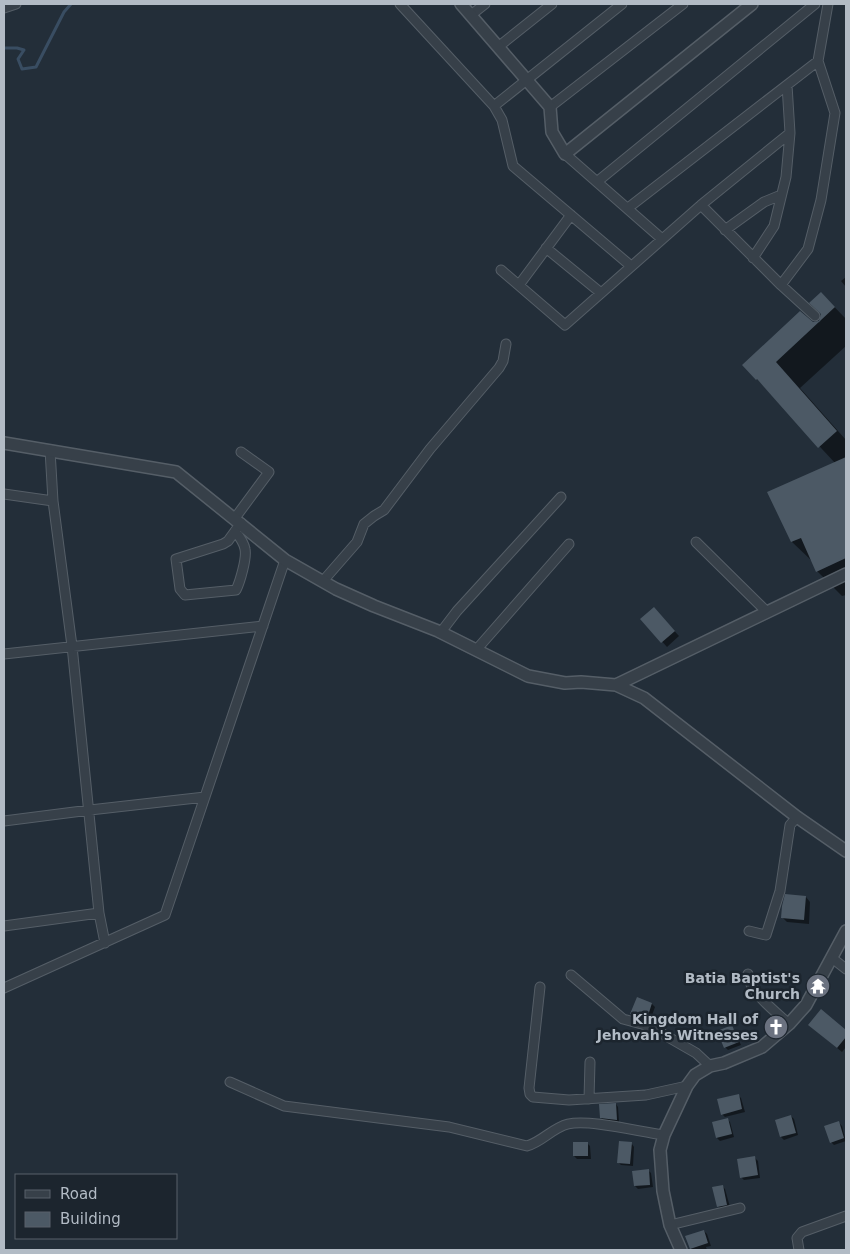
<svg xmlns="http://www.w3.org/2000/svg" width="850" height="1254" viewBox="0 0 850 1254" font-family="'DejaVu Sans',sans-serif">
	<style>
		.shadow { fill: #0007 }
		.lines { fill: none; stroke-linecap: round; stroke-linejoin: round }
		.stream { stroke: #394d62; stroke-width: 3 }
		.building { fill: #4c5965 }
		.minor-casing { stroke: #555e67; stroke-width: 11 }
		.tertiary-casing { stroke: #555e67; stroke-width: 14 }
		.minor { stroke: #374049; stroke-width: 9 }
		.tertiary { stroke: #374049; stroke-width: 11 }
		.labels { text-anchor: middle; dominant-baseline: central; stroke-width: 5; stroke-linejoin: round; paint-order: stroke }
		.poi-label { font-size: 14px; font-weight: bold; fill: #b2bbc5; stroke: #1c252e; text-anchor: end }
	</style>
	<rect width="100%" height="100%" fill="#232e39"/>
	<path class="shadow" d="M846 277V287L841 281Z
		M821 293 846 319V346L800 388 846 440V595L842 596 817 571 813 562 792 542 835 463 744 365 813 323 820 322 822 313Z
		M658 613 679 636 667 647 642 619Z
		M806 897 810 902 809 924 787 922 782 917Z
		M637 999 652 1004 655 1007 650 1021 635 1017 632 1014Z
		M821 1011 846 1032V1047L842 1052 814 1029Z
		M731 1027 734 1030 741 1045 728 1050 725 1047Z
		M738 1095 741 1098 745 1112 725 1117 722 1114Z
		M616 1104 618 1107 619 1122 604 1121 601 1118Z
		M791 1116 794 1119 798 1135 784 1140 781 1137Z
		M727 1119 730 1122 734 1137 720 1141 717 1138Z
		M839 1123 842 1126 846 1141 834 1145 831 1142Z
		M587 1143 590 1146 591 1159H577L574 1156Z
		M632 1144 634 1147 633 1166 621 1165 618 1162Z
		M755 1158 758 1161 760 1178 744 1180 741 1177Z
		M648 1170 651 1173 653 1187 638 1189 635 1186Z
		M722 1186 725 1189 730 1207 721 1209 718 1206Z
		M704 1231 707 1234 711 1246 706 1247 707 1250H691L687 1237Z"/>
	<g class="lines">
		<path class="stream" d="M4 48H17L24 50 18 59 22 69 36 67 64 12 71 4"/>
	</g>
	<path class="building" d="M821 292 835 307 776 362 837 431 818 448 757 379 756 380 742 365 800 311 813 322 819 321 821 314 809 303Z
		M846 457V558L816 572 801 538 791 542 767 492Z
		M654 607 675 631 661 643 640 619Z
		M785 894 806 896 804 920 781 918 782 906Z
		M637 997 652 1003 647 1019 630 1014Z
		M821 1009 846 1030V1037L837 1048 808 1025Z
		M732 1025 739 1042 724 1048 717 1031Z
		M739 1094 742 1109 721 1115 717 1099Z
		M616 1103 617 1120 600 1118 599 1104Z
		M791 1115 796 1133 780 1137 775 1120Z
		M728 1118 732 1134 716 1138 712 1122Z
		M839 1121 844 1138 830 1143 824 1126Z
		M619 1141 632 1142 630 1164 617 1163Z
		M573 1142H588V1156H573Z
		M755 1156 758 1175 740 1178 737 1159Z
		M649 1169 650 1185 634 1186 632 1171Z
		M723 1185 727 1205 717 1207 712 1187Z
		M704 1230 708 1243 690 1249 685 1236Z"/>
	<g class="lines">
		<g class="minor-casing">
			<path id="minor" d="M400 4 494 106 502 120 513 166 631 266
				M4 8 16 4
				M471 15 485 4
				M498 47 552 4
				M494 106 622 4
				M550 107 683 4
				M565 154 662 239
				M598 181 815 4
				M701 205 781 285 815 316
				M628 208 818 61
				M725 230 764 202 781 195
				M546 248 601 293
				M753 258 774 226 786 177 790 133 787 85
				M501 270 565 325 701 205 790 133
				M519 285 571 215
				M781 285 808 249 821 200 835 113 818 61 828 4
				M4 494 53 501
				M235 518 269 472 241 452
				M235 531C239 536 244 543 245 549 247 558 240 582 236 590L185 595 180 589 176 559 223 544 228 541 241 523
				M696 542 767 612
				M323 581 357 542 364 524 374 516 384 510 430 449 499 368 503 361 506 344
				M441 632 457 611 561 497
				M477 649 569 544
				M4 654 263 626
				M4 821 90 810 205 797
				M99 913 105 943
				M4 926 99 913 72 646 53 501 50 450
				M749 931 766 935 780 891 790 825 797 817
				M832 958 846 969
				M748 974C748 991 777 1013 789 1024
				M571 975 623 1019 649 1026 696 1053 710 1066
				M540 987 529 1088 530 1094 533 1097 569 1100 646 1095 687 1086
				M4 988 165 915 285 560
				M230 1082 284 1106 449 1127 527 1146C542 1142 552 1128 568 1124 590 1119 640 1132 664 1135
				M589 1099 590 1062
				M670 1225 740 1208
				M799 1250 797 1238 802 1232 846 1216"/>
		</g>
		<g class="tertiary-casing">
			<path id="tertiary" d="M461 4 550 107 552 132 565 154 752 4
				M4 443 176 472 285 560 336 589 374 606 438 631 528 676 565 683 581 682 616 685 644 698 797 817 846 851
				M616 685 846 574
				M681 1250 670 1225 663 1191 660 1150 664 1135 687 1086 695 1075 710 1066 724 1063 762 1047 789 1024 806 1005 846 931"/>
		</g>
		<use href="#minor" class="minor"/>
		<use href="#tertiary" class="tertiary"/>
	</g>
	<defs>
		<g id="temple-disc" transform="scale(1.25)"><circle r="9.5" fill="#6b7280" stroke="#1c252e"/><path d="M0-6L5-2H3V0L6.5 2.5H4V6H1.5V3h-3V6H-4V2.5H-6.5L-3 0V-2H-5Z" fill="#fff"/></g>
		<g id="church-disc" transform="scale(1.25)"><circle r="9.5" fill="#6b7280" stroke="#1c252e"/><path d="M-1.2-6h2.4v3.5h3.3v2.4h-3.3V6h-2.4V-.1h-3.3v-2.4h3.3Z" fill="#fff"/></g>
	</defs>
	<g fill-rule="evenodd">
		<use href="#temple-disc" x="818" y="986"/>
		<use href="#church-disc" x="776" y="1027"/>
	</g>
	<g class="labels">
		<g class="poi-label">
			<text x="800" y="978">Batia Baptist's<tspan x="800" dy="16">Church</tspan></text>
			<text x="758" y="1019">Kingdom Hall of<tspan x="758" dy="16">Jehovah's Witnesses</tspan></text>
		</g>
	</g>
	<rect width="850" height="1254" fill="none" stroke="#b2bbc5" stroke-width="10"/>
	<rect x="15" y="1174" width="162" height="65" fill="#1c252e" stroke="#58616a"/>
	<rect x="25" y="1190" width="25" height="8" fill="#374049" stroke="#58616a"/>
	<text x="60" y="1199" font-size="15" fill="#b2bbc5">Road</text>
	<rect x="25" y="1212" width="25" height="15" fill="#4c5965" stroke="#58616a"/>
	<text x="60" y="1224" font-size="15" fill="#b2bbc5">Building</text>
</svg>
